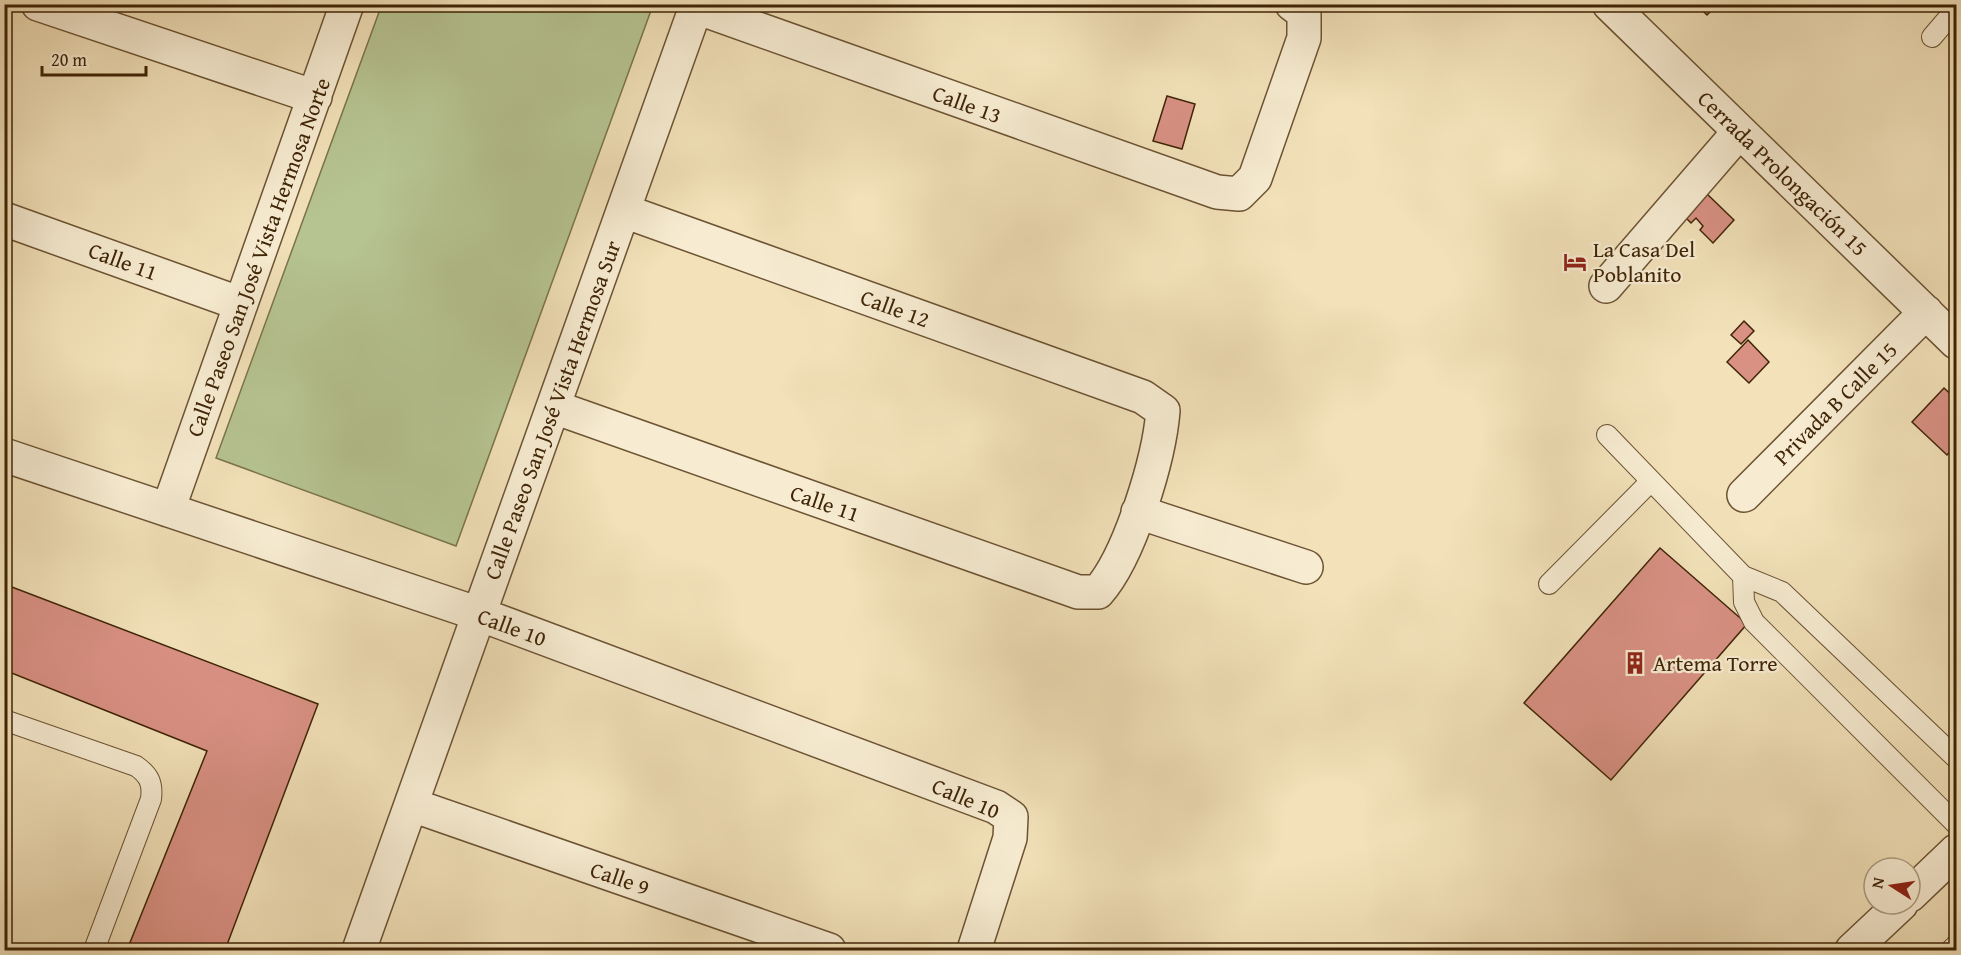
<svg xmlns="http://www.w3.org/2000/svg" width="1961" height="955" viewBox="0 0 1961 955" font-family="'Gentium Book Plus',serif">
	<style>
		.green { fill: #b6c492; stroke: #7a744c; stroke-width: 1.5 }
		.building { fill: #d99184; stroke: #3f2406; stroke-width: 1.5 }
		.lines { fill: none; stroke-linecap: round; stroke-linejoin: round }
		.service-casing { stroke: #6c5333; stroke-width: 22 }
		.minor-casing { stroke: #6c5333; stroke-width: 36 }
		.service { stroke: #f7ecd2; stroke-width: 20 }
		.minor { stroke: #f7ecd2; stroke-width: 33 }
		.labels { text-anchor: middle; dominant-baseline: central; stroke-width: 4.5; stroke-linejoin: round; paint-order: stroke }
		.street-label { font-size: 22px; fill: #3f2406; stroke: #f7ecd2 }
		.poi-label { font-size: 22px; fill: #3f2406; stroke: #f7ecd2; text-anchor: start }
	</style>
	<rect width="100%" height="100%" fill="#f2e1b9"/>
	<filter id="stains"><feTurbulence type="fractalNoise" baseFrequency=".00333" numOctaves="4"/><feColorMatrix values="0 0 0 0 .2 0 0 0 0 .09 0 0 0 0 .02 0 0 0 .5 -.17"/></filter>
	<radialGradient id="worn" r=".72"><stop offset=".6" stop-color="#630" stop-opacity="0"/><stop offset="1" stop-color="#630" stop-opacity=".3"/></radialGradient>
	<path class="green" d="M382 4 653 5 456 546 216 458Z"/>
	<path class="building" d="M1696 4H1718L1707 15Z
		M1167 96 1195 104 1182 149 1153 141Z
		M1706 193 1734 220 1713 243 1700 230 1703 226 1696 218 1691 223 1684 216Z
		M1744 321 1754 331 1741 344 1731 335Z
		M1748 340 1769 362 1749 383 1727 362Z
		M1944 388 1956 399V445L1947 455 1912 422Z
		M1660 548 1747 624 1611 780 1524 703Z
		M4 584 318 704 225 950H127L207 751 4 670Z"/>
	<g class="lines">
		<g class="service-casing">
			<path id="service" d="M1932 37 1956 9
				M1607 435 1743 576 1782 592 1956 758
				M1743 576 1744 602 1754 622 1956 824
				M1549 584 1651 481
				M4 720 136 766C149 775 153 783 151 799L94 950
				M1951 950 1956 945"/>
		</g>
		<g class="minor-casing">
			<path id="minor" d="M38 4 315 97
				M1609 4 1956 342
				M696 7 1217 192 1239 194 1255 178 1304 38V13L1292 4
				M4 219 241 304
				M1606 286 1739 132
				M554 407 1078 592H1098C1130 556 1159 459 1163 411L1143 397 624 211
				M4 455 479 614 996 807 1011 817 1010 838 974 950
				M1744 495 1926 312
				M168 510 347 4
				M1138 512 1306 567
				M412 805 829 950
				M1910 895 1956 851
				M359 950 697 4
				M1852 950 1901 904"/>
		</g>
		<use href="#service" class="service"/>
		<use href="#minor" class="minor"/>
	</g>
	<defs>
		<g id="hotel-bare" transform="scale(1.8)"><path d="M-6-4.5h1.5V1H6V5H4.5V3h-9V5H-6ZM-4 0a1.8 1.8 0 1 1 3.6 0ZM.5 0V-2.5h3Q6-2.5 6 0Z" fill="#8f2418" stroke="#f7ecd2" stroke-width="2.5" paint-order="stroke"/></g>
		<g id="building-bare" transform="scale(1.8)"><path d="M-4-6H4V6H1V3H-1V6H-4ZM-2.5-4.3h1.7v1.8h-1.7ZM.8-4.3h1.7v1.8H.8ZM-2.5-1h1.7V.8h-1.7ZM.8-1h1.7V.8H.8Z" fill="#8f2418" stroke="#f7ecd2" stroke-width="2.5" paint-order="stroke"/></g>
	</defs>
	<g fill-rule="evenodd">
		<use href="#hotel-bare" x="1575" y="262"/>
		<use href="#building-bare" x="1635" y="663"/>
	</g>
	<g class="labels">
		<g class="street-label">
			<text transform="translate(967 104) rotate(20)">Calle 13</text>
			<text transform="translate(1783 173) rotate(44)">Cerrada Prolongación 15</text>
			<text transform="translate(258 257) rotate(-70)">Calle Paseo San José Vista Hermosa Norte</text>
			<text transform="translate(123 261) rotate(20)">Calle 11</text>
			<text transform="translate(895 308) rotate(20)">Calle 12</text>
			<text transform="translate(1835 403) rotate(-45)">Privada B Calle 15</text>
			<text transform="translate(552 410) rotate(-70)">Calle Paseo San José Vista Hermosa Sur</text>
			<text transform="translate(825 503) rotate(19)">Calle 11</text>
			<text transform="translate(512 627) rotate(20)">Calle 10</text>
			<text transform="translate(966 798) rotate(23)">Calle 10</text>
			<text transform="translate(620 878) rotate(19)">Calle 9</text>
		</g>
		<g class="poi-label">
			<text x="1593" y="249">La Casa Del<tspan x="1593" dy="25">Poblanito</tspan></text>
			<text x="1653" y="663">Artema Torre</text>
		</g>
	</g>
	<rect width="1961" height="955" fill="none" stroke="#f2e1b9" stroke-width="24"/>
	<rect x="6" y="6" width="1949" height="943" fill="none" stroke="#3f2406" stroke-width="3"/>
	<rect x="12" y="12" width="1937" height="931" fill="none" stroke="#3f2406" stroke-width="1.5"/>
	<g transform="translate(1892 886) rotate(282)"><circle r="28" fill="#f7ecd2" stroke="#ad9c80" stroke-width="1.5"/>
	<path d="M0-4.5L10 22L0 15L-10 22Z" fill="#8f2418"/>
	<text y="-9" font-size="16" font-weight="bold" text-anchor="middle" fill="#3f2406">N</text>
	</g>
	<path d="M42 66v9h104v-9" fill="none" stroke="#3f2406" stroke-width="3"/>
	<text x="51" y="66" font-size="18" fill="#3f2406" stroke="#f7ecd2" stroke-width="4.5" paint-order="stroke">20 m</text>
	<rect width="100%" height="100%" filter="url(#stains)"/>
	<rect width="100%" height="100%" fill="url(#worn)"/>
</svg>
